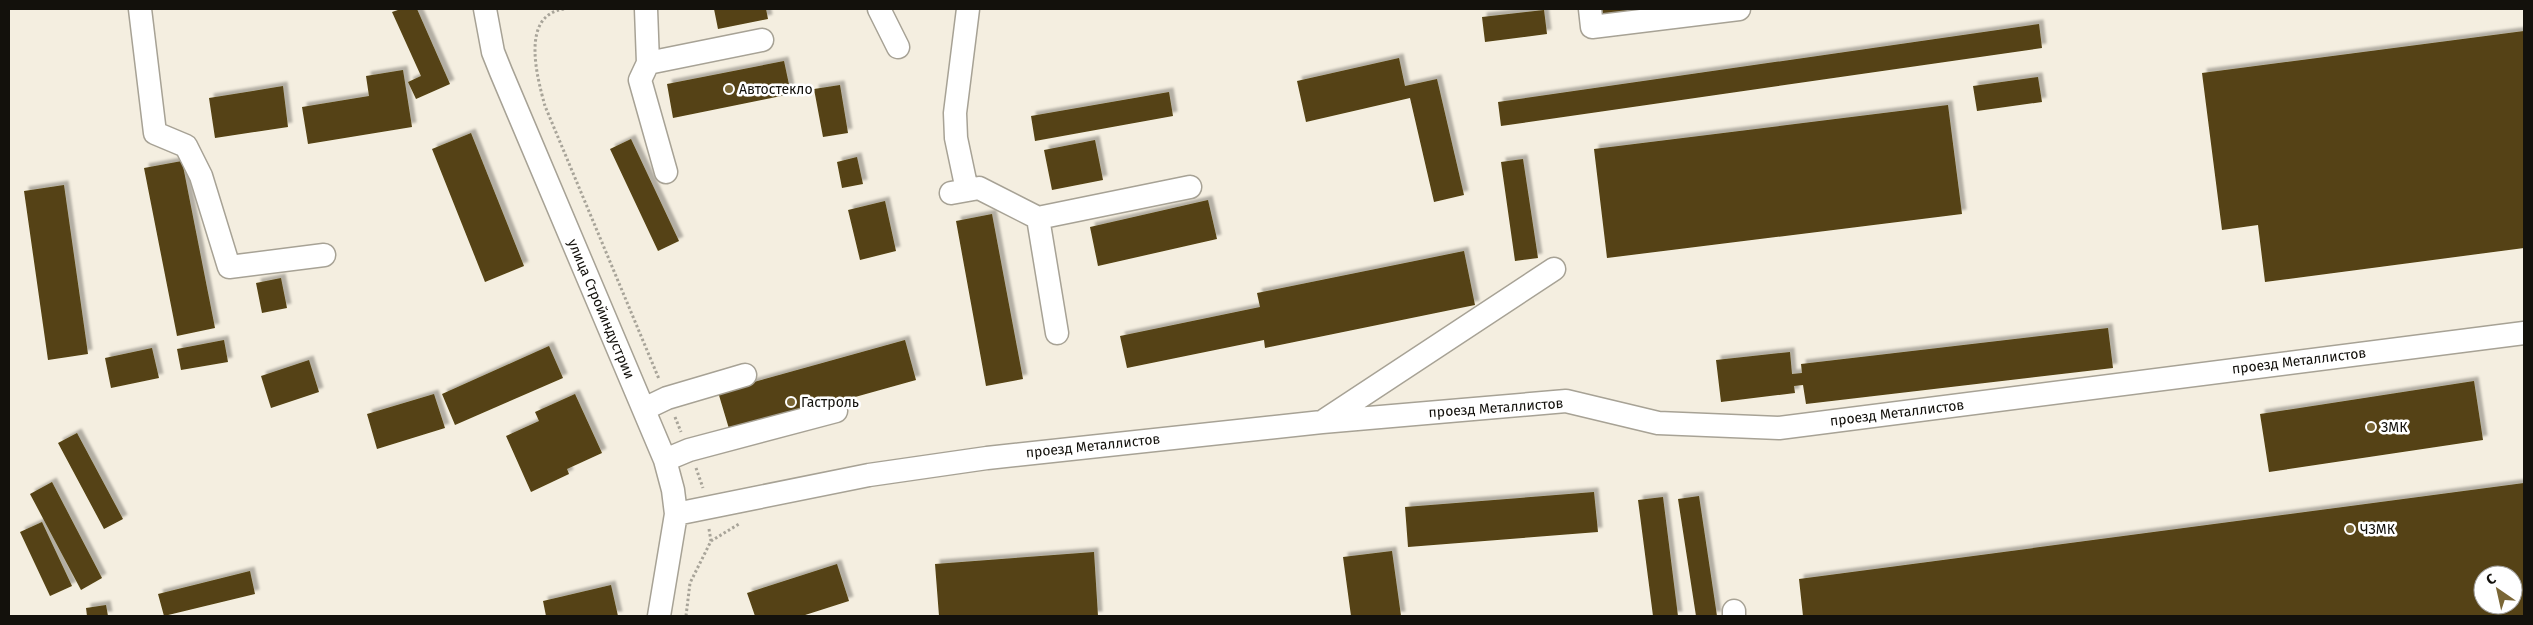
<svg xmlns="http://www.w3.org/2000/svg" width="2533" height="625" viewBox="0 0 2533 625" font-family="'Fira Sans',sans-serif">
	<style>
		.building { fill: #554312; fill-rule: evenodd; filter: url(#shadow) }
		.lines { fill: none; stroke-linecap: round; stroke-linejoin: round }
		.minor-casing { stroke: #a7a295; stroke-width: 25 }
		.path { stroke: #a8a499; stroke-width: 3; stroke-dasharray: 2.5 2.5; stroke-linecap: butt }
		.minor { stroke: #fff; stroke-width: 22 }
		.poi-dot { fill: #7a6635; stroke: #fff; stroke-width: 2 }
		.labels { text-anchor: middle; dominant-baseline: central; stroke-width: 5; stroke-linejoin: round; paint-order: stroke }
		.poi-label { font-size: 14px; fill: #13110c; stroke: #fff; text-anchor: start }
		.street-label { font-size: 14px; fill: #13110c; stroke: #fff }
	</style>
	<defs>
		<filter id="shadow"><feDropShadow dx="4.5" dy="-4.5" stdDeviation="1" flood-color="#0004"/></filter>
	</defs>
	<rect width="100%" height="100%" fill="#f4eee0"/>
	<path class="building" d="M401 9H417L450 84 416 99 408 82 421 76 392 12Z
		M714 9H766L768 19 718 29Z
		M1594 9H1689L1596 22Z
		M1544 10 1547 34 1485 42 1482 17Z
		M2039 24 2042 48 1501 126 1498 102Z
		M2524 31V248L2265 282 2258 225 2222 230 2202 73Z
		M1399 58 1405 86 1437 79 1464 195 1434 202 1410 98 1306 122 1297 81Z
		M784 61 791 94 673 118 667 84Z
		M403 70 412 127 308 144 302 107 369 96 366 76Z
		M2038 77 2042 102 1977 111 1973 86Z
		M840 85 848 133 823 137 814 89Z
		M283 86 288 127 215 138 209 98Z
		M1169 92 1173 116 1035 141 1031 116Z
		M1948 105 1962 214 1607 258 1594 149Z
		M471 133 524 266 485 282 432 149Z
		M631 139 679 241 658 251 610 149Z
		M1095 140 1103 180 1052 190 1044 150Z
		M857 157 863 184 842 188 837 162Z
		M1523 159 1538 258 1515 261 1501 162Z
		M182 161 215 328 177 336 144 168Z
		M64 185 88 354 48 360 24 191Z
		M1208 200 1217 239 1098 266 1090 227Z
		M885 201 896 251 860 260 848 210Z
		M992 214 1023 379 986 386 956 221Z
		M1464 251 1475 305 1265 348 1264 340 1127 368 1120 336 1260 307 1257 293Z
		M281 278 287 308 262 313 256 283Z
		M2108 328 2113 368 1806 404 1803 385 1794 386 1795 393 1721 402 1716 360 1790 352 1792 374 1802 373 1801 364Z
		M224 340 228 362 181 370 177 349Z
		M905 340 916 380 730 432 718 392Z
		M549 346 563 378 455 425 442 394Z
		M152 348 159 378 111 388 105 358Z
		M309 360 319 392 271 408 261 376Z
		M2474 381 2483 440 2269 472 2260 414Z
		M434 394 445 428 377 449 367 414Z
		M575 394 602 453 567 469 569 474 531 492 506 436 539 421 535 412Z
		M77 433 123 519 104 529 58 443Z
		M52 482 102 578 81 590 30 494Z
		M2524 483V616H1803L1799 579ZM2483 575H2513V605H2483Z
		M1594 492 1598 532 1408 547 1405 507Z
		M1699 496 1717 616H1696L1678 499Z
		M1663 497 1678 616H1653L1638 500Z
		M42 522 72 586 50 596 20 532Z
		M1392 551 1401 616H1351L1343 557Z
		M1094 552 1098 616H939L935 564Z
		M837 564 849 601 802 616H755L747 593Z
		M250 571 255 594 164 616 158 594Z
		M611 585 618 616H546L543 601Z
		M106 605 108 616H87L86 608Z"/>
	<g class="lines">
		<g class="minor-casing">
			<path id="minor" d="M140 9 155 133 186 146 201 176 229 267 324 255
				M485 9 493 52 501 72 665 460 673 490 676 514 659 616
				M646 9 648 63 762 40
				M879 9 898 47
				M1590 9 1592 27 1739 9
				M648 63 640 80 666 172
				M967 190 956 138 955 113 968 9
				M951 193 979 188 1038 218 1190 187
				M1038 218 1057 333
				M644 409 667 398 745 375
				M1325 420 1554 269
				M665 460 689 450 836 411
				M676 514 869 475 987 458 1322 422 1566 401 1658 423 1779 428 2524 333
				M1734 611V616"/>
		</g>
		<path class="path" d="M564 9C520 15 537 77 545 106L659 379
			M675 417 681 432
			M696 468 703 488
			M709 529 711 541
			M686 616 690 583 711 541 739 524"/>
		<use href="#minor" class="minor"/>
	</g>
	<g class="poi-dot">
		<circle cx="729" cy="89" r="5"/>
		<circle cx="791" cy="402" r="5"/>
		<circle cx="2371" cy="427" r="5"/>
		<circle cx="2350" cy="529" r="5"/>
	</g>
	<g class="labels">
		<g class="poi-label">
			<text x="739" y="89">Автостекло</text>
			<text x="801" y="402">Гастроль</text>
			<text x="2381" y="427">ЗМК</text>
			<text x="2360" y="529">ЧЗМК</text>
		</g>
		<g class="street-label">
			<text transform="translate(601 309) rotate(67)">улица Стройиндустрии</text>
			<text transform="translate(2299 361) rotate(-7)">проезд Металлистов</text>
			<text transform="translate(1496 408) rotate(-4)">проезд Металлистов</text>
			<text transform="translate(1897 413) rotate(-7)">проезд Металлистов</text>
			<text transform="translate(1093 446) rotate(-6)">проезд Металлистов</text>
		</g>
	</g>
	<rect width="2533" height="625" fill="none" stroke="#13110c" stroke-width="20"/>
	<g transform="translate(2498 590) rotate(326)"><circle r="24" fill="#ffffff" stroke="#a1a09e"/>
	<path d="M0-4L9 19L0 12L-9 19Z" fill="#7a6635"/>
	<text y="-8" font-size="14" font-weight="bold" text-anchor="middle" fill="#13110c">С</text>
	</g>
</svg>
